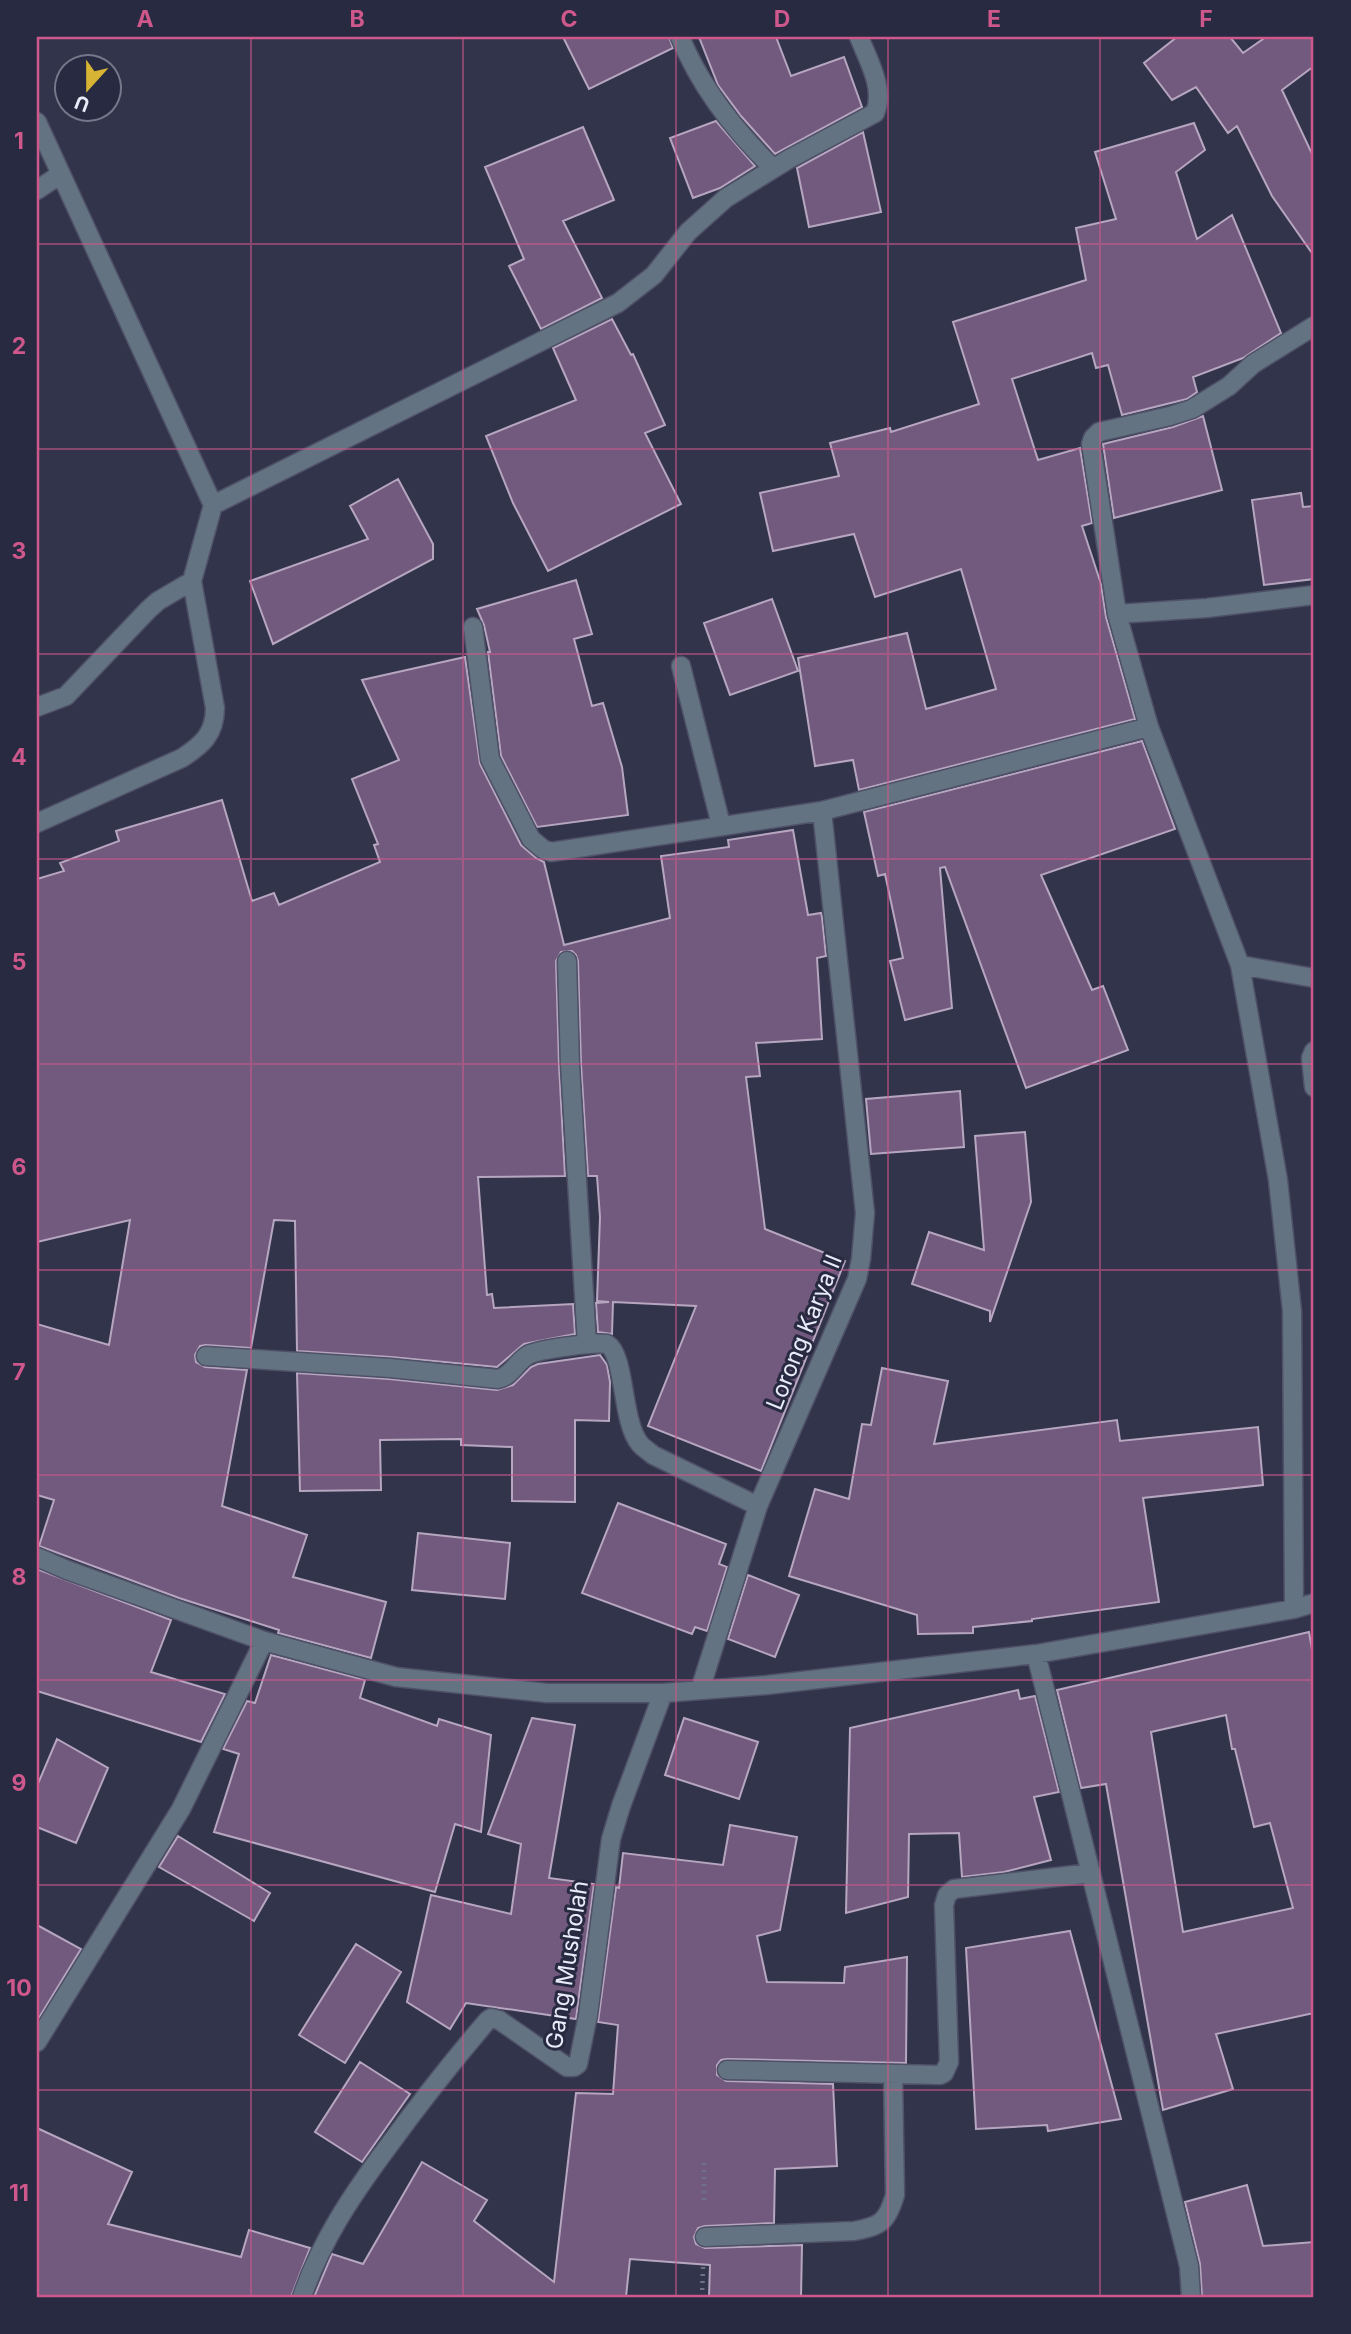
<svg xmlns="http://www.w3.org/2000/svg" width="1351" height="2334" viewBox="0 0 1351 2334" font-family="Inter,sans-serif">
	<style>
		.building { fill: #72597e; stroke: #b7a6c0; stroke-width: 2; fill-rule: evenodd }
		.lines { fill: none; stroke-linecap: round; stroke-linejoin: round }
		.minor-casing { stroke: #4f5168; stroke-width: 21 }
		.path { stroke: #6f7186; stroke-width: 4.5; stroke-dasharray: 2 5; stroke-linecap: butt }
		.minor { stroke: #637381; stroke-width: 18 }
		.grid { fill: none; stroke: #ce578b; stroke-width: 2; stroke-opacity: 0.55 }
		.labels { text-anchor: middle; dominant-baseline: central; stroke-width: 6; stroke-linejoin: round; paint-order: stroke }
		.street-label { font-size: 23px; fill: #e9ebfa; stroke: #282a41 }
		.neatline { fill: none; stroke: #ce578b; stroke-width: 2.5 }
		.grid-label { font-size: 23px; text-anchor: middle; font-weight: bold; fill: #ce578b }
	</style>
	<rect width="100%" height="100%" fill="#32344c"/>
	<path class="building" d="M563 37H669L673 48 589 89Z
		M699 37H776L791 76 844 57 862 107 775 154 741 116 718 85Z
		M1177 37H1230L1243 53 1266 37H1314V66L1282 90 1314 158V256L1272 196 1237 126 1228 133 1196 87 1172 100 1144 63Z
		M716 121 755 166 720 188 693 198 670 138Z
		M1194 123 1205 150 1176 172 1197 239 1232 215 1281 333 1243 358 1193 377 1197 392 1187 399 1122 415 1108 365 1096 368 1092 353 1012 379 1038 460 1080 448 1092 523 1082 526 1101 584 1106 617 1135 719 859 790 853 760 815 766 798 658 907 633 926 709 996 689 961 569 875 597 854 534 773 551 760 493 839 476 830 443 890 428 891 432 979 404 953 322 1086 280 1076 228 1116 219 1095 152Z
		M583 127 614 200 563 221 602 298 541 329 509 266 524 259 485 167Z
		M863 132 881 212 809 227 797 168Z
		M612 319 631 355 633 354 665 425 645 433 681 504 548 571 513 503 486 436 576 400 553 348Z
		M1203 416 1222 490 1114 518 1103 444 1173 427Z
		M398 479 433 544V559L273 644 250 581 368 539 350 506Z
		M1301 493 1303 507 1314 506V579L1264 585 1252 500Z
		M576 580 592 634 574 639 592 706 603 703 622 767 628 815 537 827 501 756 488 652H490L484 625 477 609Z
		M772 599 798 671 730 695 704 623Z
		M465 657 480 764 521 845 536 858 544 862 564 945 670 918 661 856 729 847 728 840 793 830 808 915 821 913 822 917 826 956 817 958 822 1039 756 1043 760 1076 746 1077 765 1229 845 1261 761 1471 648 1426 696 1306 613 1302 612 1334 598 1332 596 1303 609 1302 597 1301 600 1217 597 1176H588L581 1064 578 961 576 955 572 951 561 952 556 961 559 1065 565 1176 478 1177 487 1295 492 1294 494 1308 573 1304 575 1334 524 1344 497 1367 391 1357 297 1351 295 1221 274 1220 251 1348 206 1345 200 1346 195 1355 196 1362 205 1367 247 1370 222 1506 307 1535 293 1577 386 1602 371 1658 278 1633 279 1630 179 1598 39 1546 54 1500 37 1495V1324L109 1345 130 1220 37 1242V879L64 871 60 863 119 841 116 831 222 800 252 901 274 893 279 905 380 862 374 845 378 844 352 779 399 760 362 680Z
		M1142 741 1175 829 1041 875 1092 990 1103 986 1128 1050 1026 1088 945 867 940 868 952 1008 905 1020 890 961 903 958 885 874 878 876 864 812Z
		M960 1091 964 1147 871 1154 866 1099Z
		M1025 1132 1031 1202 990 1322V1311L912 1284 929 1232 984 1250 975 1136Z
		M600 1355 607 1365 610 1382 609 1421 575 1420V1502L512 1501V1447L461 1445V1439L380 1440 381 1490 300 1491 297 1373 389 1379 497 1390 513 1385 531 1367 538 1364Z
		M882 1368 948 1381 934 1444 1117 1420 1120 1441 1258 1427 1263 1485 1143 1498 1159 1602 1032 1619V1621L973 1627V1633L918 1634 917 1615 789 1576 815 1489 849 1499 862 1424 871 1425Z
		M618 1503 726 1544 719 1564 727 1567 707 1631 695 1627 692 1634 582 1593Z
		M418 1533 510 1543 505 1599 412 1590Z
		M37 1569 171 1620 151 1672 225 1694 201 1742 37 1691Z
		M748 1575 799 1595 775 1657 728 1639Z
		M1309 1632 1314 1662V2013L1216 2034 1233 2089 1163 2110 1106 1784 1081 1788 1057 1690ZM1226 1715 1232 1749H1235L1254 1827 1270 1823 1293 1908 1183 1932 1151 1732Z
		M271 1655 365 1680 360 1698 437 1726 439 1719 491 1735 481 1832 455 1824 435 1892 214 1832 239 1754 223 1749 247 1701 255 1703Z
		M1018 1690 1020 1699 1035 1696 1059 1792 1034 1797 1051 1860 1004 1872 962 1877 959 1833 909 1834 908 1897 846 1913 850 1728Z
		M532 1718 575 1725 549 1878 594 1884 576 2019 466 2003 450 2029 407 2002 431 1895 511 1914 521 1844 488 1834Z
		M684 1718 758 1742 739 1799 665 1775Z
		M57 1739 108 1768 76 1843 37 1827V1786Z
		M730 1825 797 1837 780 1930 757 1936 767 1982 844 1983 845 1967 907 1957 906 2063 727 2059 721 2060 717 2065V2075L726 2081 833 2084 837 2166 775 2169 774 2223 705 2226 698 2228 694 2237 696 2244 705 2248 802 2245 801 2297H709L710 2265 630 2259 626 2297H314L332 2254 363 2264 422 2162 487 2200 474 2221 554 2282 576 2093 613 2094 618 2025 598 2022 616 1887 619 1888 623 1853 723 1865Z
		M178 1836 270 1893 254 1921 159 1867Z
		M37 1925 81 1949 37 2021Z
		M1070 1931 1121 2119 1048 2131 1047 2125 976 2129 966 1948Z
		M356 1944 401 1972 345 2063 299 2035Z
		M360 2062 410 2094 362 2162 315 2132Z
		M37 2128 132 2172 108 2224 241 2257 249 2230 310 2248 291 2297H37Z
		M1247 2185 1263 2246 1314 2242V2297H1202L1200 2264 1185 2202Z"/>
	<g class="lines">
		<g class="minor-casing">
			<path id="minor" d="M680 37C701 88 734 130 773 168
				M37 122 213 505 618 303 654 275 688 232 726 198 789 159 875 113C885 88 868 60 859 37
				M37 190 61 174
				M1117 614 1207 608 1314 595
				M473 627 490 759 531 839 543 849 551 852 822 811 1149 727
				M681 666 721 825
				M37 707 66 696 148 610 158 601 192 581
				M37 823 182 758C202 745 215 734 215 708L192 581 213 505
				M567 961 570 1065 587 1344
				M1240 965 1314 978
				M1314 1051 1311 1058 1314 1087
				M206 1356 390 1368 498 1379C512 1376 516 1362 528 1355 540 1349 594 1342 607 1344 626 1355 621 1422 640 1444 643 1448 649 1451 653 1455L758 1506
				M37 1557 67 1570 264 1641 396 1677 547 1693H663L767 1685 1036 1654 1294 1609 1314 1603
				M1294 1609 1292 1311 1278 1180 1240 965 1149 727 1117 614 1091 444 1093 438 1099 432 1170 416 1192 409 1229 386 1253 364 1314 326
				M1036 1654 1189 2266 1191 2297
				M700 1690 758 1506 857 1279 861 1259 865 1213 822 811
				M37 2042 181 1809 264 1641
				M727 2070 940 2075 944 2073 949 2062 944 1905 947 1895 954 1889 1091 1873
				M705 2237 854 2231C881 2226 887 2222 895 2195L893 2075
				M302 2297C321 2241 352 2195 387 2148 419 2104 452 2062 487 2021L491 2018 499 2020 567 2067H574L578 2064 588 2015 611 1839 621 1806 663 1693"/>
		</g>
		<path class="path" d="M704 2163V2205
			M702 2297 703 2267"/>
		<use href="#minor" class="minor"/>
	</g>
	<path class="grid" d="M251 37V2297M463 37V2297M676 37V2297M888 37V2297M1100 37V2297M37 244H1314M37 449H1314M37 654H1314M37 859H1314M37 1064H1314M37 1270H1314M37 1475H1314M37 1680H1314M37 1885H1314M37 2090H1314"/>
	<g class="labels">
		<g class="street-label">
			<text transform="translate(804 1332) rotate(-68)">Lorong Karya II</text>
			<text transform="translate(567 1965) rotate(-81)">Gang Musholah</text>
		</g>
	</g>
	<rect width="1351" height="2334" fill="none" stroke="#282a41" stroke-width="77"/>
	<g transform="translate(88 88) rotate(201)"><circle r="33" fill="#282a41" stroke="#75778b" stroke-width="2"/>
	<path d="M0-5L12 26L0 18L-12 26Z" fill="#d8b434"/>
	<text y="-10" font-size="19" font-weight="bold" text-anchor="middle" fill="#e9ebfa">U</text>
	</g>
	<rect x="38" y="38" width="1274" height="2258" class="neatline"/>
	<g class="grid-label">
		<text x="145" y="27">A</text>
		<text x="357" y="27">B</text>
		<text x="569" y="27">C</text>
		<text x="782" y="27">D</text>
		<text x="994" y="27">E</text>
		<text x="1206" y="27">F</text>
		<text x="19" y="149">1</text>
		<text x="19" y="354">2</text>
		<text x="19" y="559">3</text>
		<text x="19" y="765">4</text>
		<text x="19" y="970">5</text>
		<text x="19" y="1175">6</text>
		<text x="19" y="1380">7</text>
		<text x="19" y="1585">8</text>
		<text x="19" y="1791">9</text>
		<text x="19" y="1996">10</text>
		<text x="19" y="2201">11</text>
	</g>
</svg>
